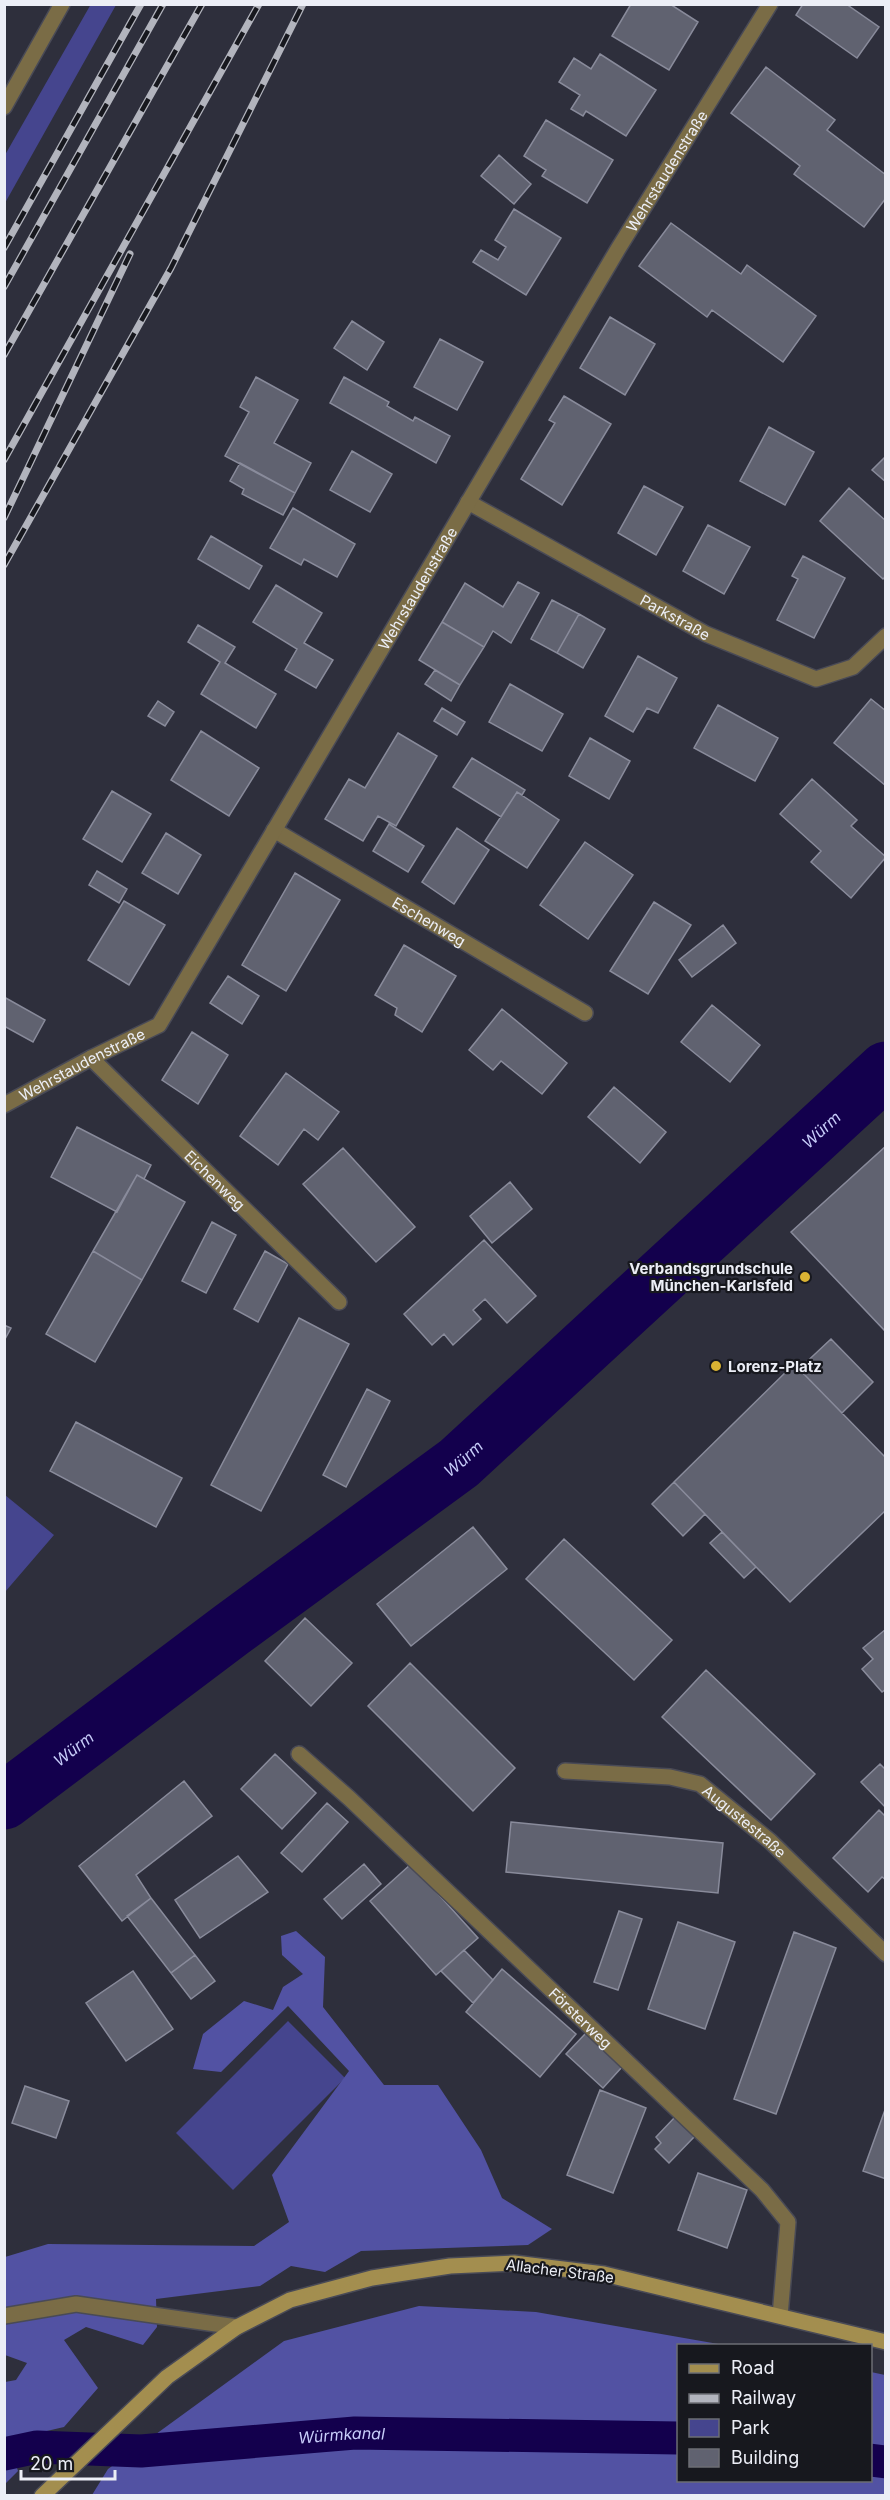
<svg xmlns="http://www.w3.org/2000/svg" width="890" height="2500" viewBox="0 0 890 2500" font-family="Inter,sans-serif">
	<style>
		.green { fill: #45458e }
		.forest { fill: #5252a3 }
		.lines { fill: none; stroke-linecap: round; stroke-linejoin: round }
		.canal { stroke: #13004d; stroke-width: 33 }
		.river { stroke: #13004d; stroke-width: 57 }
		.building { fill: #606270; stroke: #898b9b; stroke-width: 1.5 }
		.street-casing { stroke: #494a56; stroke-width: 18 }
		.secondary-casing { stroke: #494a56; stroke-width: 18 }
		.street { stroke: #7a6c46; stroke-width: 15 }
		.secondary { stroke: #a38e4f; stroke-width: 15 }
		.rail-casing { stroke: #b2b4bd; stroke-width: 7 }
		.rail { stroke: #17181e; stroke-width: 4.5; stroke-dasharray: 14; stroke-linecap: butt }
		.poi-dot { fill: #dab333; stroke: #17181e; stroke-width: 2 }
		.labels { text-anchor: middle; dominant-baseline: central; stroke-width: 4.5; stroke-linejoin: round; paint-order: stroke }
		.street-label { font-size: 15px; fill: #eceef6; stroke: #17181e }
		.poi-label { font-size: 15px; font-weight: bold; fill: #eceef6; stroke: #17181e; text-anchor: end }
		.water-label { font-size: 16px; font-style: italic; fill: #c7ccf9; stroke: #17181e }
	</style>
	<rect width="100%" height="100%" fill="#2e2f3c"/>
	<path class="green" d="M91 4 116 5 5 203V155Z
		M5 1495 54 1535 5 1592Z
		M288 2021 345 2078 233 2190 176 2133Z"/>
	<path class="forest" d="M296 1931 325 1957 323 2007 384 2085H438L481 2150 502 2198 552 2229 528 2245 361 2251 325 2272 291 2266 260 2286 156 2299 157 2327 143 2345 86 2327 64 2340 98 2388 64 2427 8 2440 18 2471 5 2484V2382L16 2380 27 2363 5 2355V2257L48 2244 254 2246 289 2222 272 2175 349 2071 288 2006 221 2072 193 2069 203 2034 244 2001 273 2010 283 1987 303 1974 282 1955 281 1936Z
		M419 2306 536 2312 724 2345 678 2346V2480H870L871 2372 885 2375V2495H92L108 2469 284 2341Z"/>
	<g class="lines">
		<g class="canal">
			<path id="s1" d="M4 2454 37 2447 141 2451 355 2433 678 2438"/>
			<path d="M870 2460 886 2462"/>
		</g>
		<path class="river" id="s2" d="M4 1801 231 1630 459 1463 886 1070"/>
	</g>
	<path class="building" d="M631 4H670L698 22 669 70 612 36Z
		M803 4H846L879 27 857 58 796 15Z
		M600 54 656 90 626 136 586 111 583 116 571 109 580 95 559 82 574 58 591 69Z
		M766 67 835 120 827 130 886 175V198L864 227 794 174 800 166 731 113Z
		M546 120 613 160 587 203 542 176 546 170 524 156Z
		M499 155 531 184 514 204 481 176Z
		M514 209 561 238 526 295 473 262 481 250 498 260 506 247 495 240Z
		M671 223 741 274 747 265 816 316 783 362 712 310 707 317 639 266Z
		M610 317 655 344 625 395 580 368Z
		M352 321 384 342 367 370 334 348Z
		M440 339 483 362 457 410 414 387Z
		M256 377 298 400 274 443 311 463 295 493 225 456 249 412 240 407Z
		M344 377 389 402 387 406 413 421 415 417 450 436 436 463 330 403Z
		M564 396 611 424 562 505 521 479 555 423 549 420Z
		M769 427 814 452 785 505 740 481Z
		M352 451 392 474 370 512 330 490Z
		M886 456V482L872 470Z
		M240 463 295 493 283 515 242 494 244 489 230 481Z
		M644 486 683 507 656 555 618 533Z
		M849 488 886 521V576L883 579 820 521Z
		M293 508 355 544 337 577 304 559 301 565 270 548Z
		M708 525 750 547 724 594 683 571Z
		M211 536 262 566 249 589 198 559Z
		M803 556 845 578 814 638 777 620 798 579 792 576Z
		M518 582 539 593 511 643 493 631 484 647 442 622 465 583 503 607Z
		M276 585 322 613 304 643 333 660 316 688 285 670 297 649 253 622Z
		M552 600 579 614 557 653 531 639Z
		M579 614 605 629 583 668 557 653Z
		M442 622 484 647 460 685 419 660Z
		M198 625 235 647 225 663 276 694 256 728 201 694 220 662 188 642Z
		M638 656 677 678 658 713 647 708 633 732 605 716Z
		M435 670 460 685 451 701 425 684Z
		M510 684 563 714 542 751 489 722Z
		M871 699 886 711V786L834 743Z
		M158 701 174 712 165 726 148 716Z
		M718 705 778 738 755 781 694 748Z
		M442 708 465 722 457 735 434 721Z
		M201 731 259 768 229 816 171 780Z
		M398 733 437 756 396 826 378 816 363 841 325 819 349 779 365 788Z
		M590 738 630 761 609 799 569 776Z
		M472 758 525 790 522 795 517 792 501 817 453 787Z
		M812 779 857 820 851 826 886 857 851 898 811 862 821 851 780 814Z
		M112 791 151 814 122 862 83 839Z
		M517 792 559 820 527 868 485 841Z
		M389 824 424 846 408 872 373 851Z
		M457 828 489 850 454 904 422 882Z
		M166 833 201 855 178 894 142 873Z
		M585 842 633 875 588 939 540 905Z
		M97 871 127 889 119 903 89 885Z
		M295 873 340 900 286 991 242 965Z
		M124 901 165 925 129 985 88 960Z
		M654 902 691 925 648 994 610 971Z
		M723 925 736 943 692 977 679 960Z
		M404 945 456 976 422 1032 395 1015 397 1008 375 995Z
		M228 976 259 996 242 1024 210 1003Z
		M4 997 45 1020 33 1042 4 1026Z
		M712 1005 760 1045 730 1082 681 1042Z
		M502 1009 567 1063 542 1094 501 1061 493 1070 469 1050Z
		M192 1032 228 1055 198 1104 162 1080Z
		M286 1073 339 1112 318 1140 304 1129 278 1165 240 1136Z
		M614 1087 666 1132 640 1163 588 1117Z
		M77 1127 151 1165 144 1179 137 1175 117 1212 51 1177Z
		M886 1146V1332L791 1232Z
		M343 1148 415 1227 376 1262 303 1184Z
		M137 1175 185 1202 142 1280 93 1251Z
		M510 1182 532 1209 492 1243 470 1216Z
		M212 1222 236 1235 206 1293 182 1281Z
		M484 1240 536 1296 507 1323 485 1299 473 1310 481 1319 453 1345 444 1334 432 1345 404 1314Z
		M93 1251 142 1280 95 1362 46 1334Z
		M265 1251 288 1264 258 1322 234 1309Z
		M299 1318 349 1344 261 1511 211 1485Z
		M4 1325 11 1328 4 1341Z
		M831 1339 873 1382 842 1413 799 1369Z
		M794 1364 886 1458V1510L790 1602 674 1482Z
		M367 1389 390 1401 346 1487 323 1475Z
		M76 1422 182 1478 156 1527 50 1471Z
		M674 1482 705 1514 683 1536 652 1504Z
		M473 1527 507 1569 411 1646 377 1604Z
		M722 1532 756 1567 744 1578 710 1543Z
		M564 1539 672 1640 634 1680 526 1579Z
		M305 1618 352 1663 311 1706 265 1661Z
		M886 1629V1689L882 1692 862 1669 873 1659 863 1648Z
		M410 1663 515 1768 473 1811 368 1706Z
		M706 1670 815 1774 771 1820 662 1717Z
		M275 1754 316 1793 282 1829 241 1789Z
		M880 1764 886 1770V1808L861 1782Z
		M184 1781 212 1816 136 1875 151 1898 122 1921 79 1866Z
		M327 1803 348 1822 302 1872 281 1853Z
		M879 1810 886 1817V1880L882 1877 868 1892 833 1858Z
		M511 1822 723 1843 718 1893 506 1872Z
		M238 1856 268 1892 200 1938 175 1900Z
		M364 1864 381 1884 342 1919 324 1899Z
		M411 1864 478 1938 436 1975 370 1901Z
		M151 1898 195 1955 171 1973 127 1916Z
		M619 1911 642 1919 618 1990 594 1982Z
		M678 1922 735 1942 705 2029 648 2009Z
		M794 1932 836 1948 776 2114 734 2099Z
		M464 1950 493 1980 473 2003 441 1971Z
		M195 1955 215 1981 191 1999 171 1973Z
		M502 1969 576 2034 540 2077 466 2012Z
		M133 1971 173 2029 126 2061 86 2003Z
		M586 2033 622 2067 603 2088 566 2054Z
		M25 2086 69 2101 56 2138 12 2123Z
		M600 2090 646 2108 613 2193 567 2175Z
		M886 2107V2179L863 2171Z
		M675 2117 695 2136 669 2163 655 2149 661 2143 656 2137Z
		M698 2173 747 2190 727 2248 678 2230Z"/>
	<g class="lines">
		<g class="street-casing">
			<g id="street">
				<path d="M4 107 62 4"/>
				<path id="s3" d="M468 502 706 634 816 679 853 667 886 636"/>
				<path id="s4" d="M274 830 585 1013"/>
				<path id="s5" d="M91 1058 339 1302"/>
				<path id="s6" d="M4 1105 91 1058 159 1025 618 249 770 4"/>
				<path id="s7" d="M299 1754 349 1798 762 2190 788 2222 780 2316"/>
				<path id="s8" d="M565 1771 670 1777 700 1784 770 1841 886 1954"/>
				<path d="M4 2316 76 2304 237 2327"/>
			</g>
		</g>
		<g class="secondary-casing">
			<path id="secondary" d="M42 2496 167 2377 237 2327 290 2300 372 2278 450 2266 514 2263 604 2274 886 2342"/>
		</g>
		<use href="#street" class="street"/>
		<use href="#secondary" class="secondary"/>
		<g class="rail-casing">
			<path id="rail" d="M4 248 141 4
				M4 287 163 4
				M4 355 202 4
				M4 460 259 4
				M4 518 130 254
				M4 565 171 268 303 4"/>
		</g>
		<use href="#rail" class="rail"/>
	</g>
	<g class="poi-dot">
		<circle cx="805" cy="1277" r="6"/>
		<circle cx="716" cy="1366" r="6"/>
	</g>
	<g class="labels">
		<g class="street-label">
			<text stroke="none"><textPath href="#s6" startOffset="1168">Wehrstaudenstraße</textPath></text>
			<text stroke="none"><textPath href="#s6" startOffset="682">Wehrstaudenstraße</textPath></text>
			<text stroke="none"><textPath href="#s3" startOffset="237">Parkstraße</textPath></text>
			<text stroke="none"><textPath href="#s4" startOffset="180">Eschenweg</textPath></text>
			<text stroke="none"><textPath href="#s6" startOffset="88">Wehrstaudenstraße</textPath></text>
			<text stroke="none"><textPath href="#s5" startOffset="174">Eichenweg</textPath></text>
			<text stroke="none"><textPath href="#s8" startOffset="194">Augustestraße</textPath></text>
			<text stroke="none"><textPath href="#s7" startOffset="386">Försterweg</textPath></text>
			<text transform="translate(560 2271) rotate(7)">Allacher Straße</text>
		</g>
		<g class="poi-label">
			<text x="793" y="1268">Verbandsgrundschule<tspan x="793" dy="17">München-Karlsfeld</tspan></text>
			<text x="728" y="1366" text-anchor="start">Lorenz-Platz</text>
		</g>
		<g class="water-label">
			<text stroke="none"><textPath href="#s2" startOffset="1059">Würm</textPath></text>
			<text stroke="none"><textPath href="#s2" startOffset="573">Würm</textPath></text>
			<text stroke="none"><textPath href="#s2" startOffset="87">Würm</textPath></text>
			<text stroke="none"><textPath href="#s1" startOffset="339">Würmkanal</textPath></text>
		</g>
	</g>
	<rect width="890" height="2500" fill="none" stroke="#eceef6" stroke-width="12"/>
	<rect x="677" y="2344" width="195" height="138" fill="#17181e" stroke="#6c6e74" stroke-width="1.5"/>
	<rect x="689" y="2364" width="30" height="9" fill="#a38e4f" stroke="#6c6e74" stroke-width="1.5"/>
	<text x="731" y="2374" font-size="18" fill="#eceef6">Road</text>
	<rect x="689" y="2394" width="30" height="9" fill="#b2b4bd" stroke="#6c6e74" stroke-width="1.5"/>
	<text x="731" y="2404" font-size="18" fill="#eceef6">Railway</text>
	<rect x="689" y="2419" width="30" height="18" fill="#45458e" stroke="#6c6e74" stroke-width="1.5"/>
	<text x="731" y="2434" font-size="18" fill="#eceef6">Park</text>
	<rect x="689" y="2449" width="30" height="18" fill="#606270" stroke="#6c6e74" stroke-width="1.5"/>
	<text x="731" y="2464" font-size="18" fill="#eceef6">Building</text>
	<path d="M21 2470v9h94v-9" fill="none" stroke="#eceef6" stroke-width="3"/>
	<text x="30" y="2470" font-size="18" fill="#eceef6" stroke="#17181e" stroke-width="4.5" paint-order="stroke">20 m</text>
</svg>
